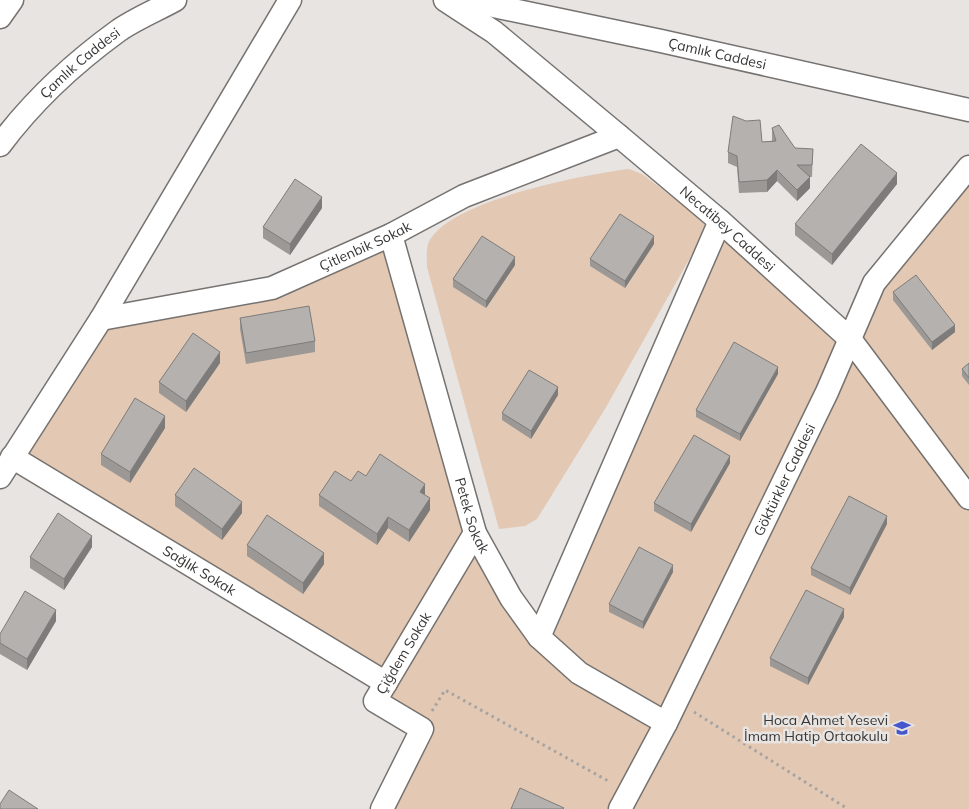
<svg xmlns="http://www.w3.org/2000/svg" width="969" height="809" viewBox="0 0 969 809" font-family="Mulish,sans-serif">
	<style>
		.green { fill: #e3c8b3 }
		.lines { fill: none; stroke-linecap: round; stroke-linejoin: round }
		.minor-casing { stroke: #757270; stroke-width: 25 }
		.path { stroke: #a6a3a1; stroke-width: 3; stroke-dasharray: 2.5 4; stroke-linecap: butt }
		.minor { stroke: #fff; stroke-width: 22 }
		.wall { fill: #9b9896 }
		.shaded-wall { fill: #7e7c7a }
		.building { fill: #b4b1af; stroke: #7e7c7a }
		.labels { text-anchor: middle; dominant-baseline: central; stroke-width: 5; stroke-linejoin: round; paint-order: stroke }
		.street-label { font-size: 14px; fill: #373635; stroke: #e8e4e2 }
		.poi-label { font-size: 14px; fill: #373635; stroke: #e8e4e2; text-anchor: end }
	</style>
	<rect width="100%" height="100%" fill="#e8e4e2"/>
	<path class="green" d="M969 167V809H382L422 729 375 701 386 683 12 457 101 319 272 288 391 235 475 533 539 636 720 221 850 339 874 283Z
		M629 169 642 174 709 224 605 409 537 519 525 526 499 529 427 267C427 260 426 250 428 244 444 201 587 174 629 169Z"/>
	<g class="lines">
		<g class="minor-casing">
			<g id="minor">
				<path id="s1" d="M445 0 494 32 619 136 720 221 850 339 969 498"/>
				<path id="s2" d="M465 0 661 41 969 110"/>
				<path d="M0 17 12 0"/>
				<path id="s3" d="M0 145C32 102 74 63 118 31 135 19 157 10 175 0"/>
				<path id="s4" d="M391 235 475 533 511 598 539 637 579 673 666 723"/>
				<path id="s5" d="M101 319 272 288 391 235 464 196 619 136"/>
				<path id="s6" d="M12 457 386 683"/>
				<path d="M0 477 101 319 290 0"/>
				<path d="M539 637 720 221"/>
				<path id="s7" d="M382 809 422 729 375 701 475 533"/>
				<path id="s8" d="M620 809 666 723 827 392 874 283 969 167"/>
			</g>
		</g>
		<path class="path" d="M432 711 445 690 610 782
			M694 712 848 809"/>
		<use href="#minor" class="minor"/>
	</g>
	<path class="wall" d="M772 128 795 148 813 149 812 177H809L810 188 797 201 777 181 767 192 739 193 737 167 728 163V152L762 142 772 141Z
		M897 184 832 265 795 235V224Z
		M322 208 290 255 263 238V227Z
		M654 244 625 288 590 266V259Z
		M515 265 486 308 453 287V279Z
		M893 292 955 332 932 350 893 300Z
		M240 318 315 341V352L246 364 240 329Z
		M220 363 186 412 159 393V382Z
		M969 363V385L962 376V369Z
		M778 374 740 441 696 417V410Z
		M558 395 531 439 502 420V413Z
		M165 428 130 483 101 465V454Z
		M730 463 691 532 654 511V503Z
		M366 476 425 495 430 510 409 542 388 528 377 545 319 506V495Z
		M175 495 242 513 222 540 175 506Z
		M887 524 850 595 811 575V568Z
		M247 545 324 564 303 594 247 556Z
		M92 547 64 590 30 568V557Z
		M673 572 643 629 609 612V604Z
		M844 617 808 685 770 666V658Z
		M56 621 27 670 0 654V634Z"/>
	<path class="shaded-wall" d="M777 170V181L767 192V180Z
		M897 173V184L832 265V254Z
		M810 177V188L797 201V190Z
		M322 197V208L290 255V244Z
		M654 236V244L625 288V281Z
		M515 257V265L486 308V301Z
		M955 325V332L932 350V342Z
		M220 352V363L186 412V401Z
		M778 367V374L740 441V434Z
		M558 387V395L531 439V431Z
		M165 416V428L130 483V472Z
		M730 456V463L691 532V524Z
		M425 484V495L420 492Z
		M430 498V510L409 542V530Z
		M242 502V513L222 540V529Z
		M887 516V524L850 595V588Z
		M388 517V528L377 545V534Z
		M92 536V547L64 590V579Z
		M324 553V564L303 594V583Z
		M673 565V572L643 629V622Z
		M844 609V617L808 685V678Z
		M56 610V621L27 670V659Z"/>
	<path class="building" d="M733 116 746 121 760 120 762 142 776 141 772 128 779 125 795 148 813 149 812 165H797L810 177 797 190 777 170 767 180 739 182 737 156 728 152Z
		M861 144 897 173 832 254 795 224Z
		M295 179 322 197 290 244 263 227Z
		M620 214 654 236 625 281 590 259Z
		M482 236 515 257 486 301 453 279Z
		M916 275 955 325 932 342 893 292Z
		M309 306 315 341 246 353 240 318Z
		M193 333 220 352 186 401 159 382Z
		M734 342 778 367 740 434 696 410Z
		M969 363V378L962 369Z
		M529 370 558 387 531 431 502 413Z
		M135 398 165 416 130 472 101 454Z
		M694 435 730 456 691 524 654 503Z
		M380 454 425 484 420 492 430 498 409 530 388 517 377 534 319 495 335 471 351 481 358 471 366 476Z
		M194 468 242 502 222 529 175 495Z
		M849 496 887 516 850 588 811 568Z
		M58 513 92 536 64 579 30 557Z
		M267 515 324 553 303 583 247 545Z
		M639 547 673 565 643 622 609 604Z
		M806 590 844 609 808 678 770 658Z
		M25 591 56 610 27 659 0 643V634Z
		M520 788 564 808 563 809H511Z
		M9 790 38 809H0V804Z"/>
	<defs>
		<g id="school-bare" transform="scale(1.35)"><path d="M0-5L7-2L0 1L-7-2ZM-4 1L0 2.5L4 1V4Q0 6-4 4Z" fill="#4457cb" stroke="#e8e4e2" stroke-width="2.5" paint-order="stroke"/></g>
	</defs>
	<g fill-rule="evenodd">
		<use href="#school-bare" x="902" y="728"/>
	</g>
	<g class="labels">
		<g class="street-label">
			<text stroke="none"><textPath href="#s2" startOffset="258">Çamlık Caddesi</textPath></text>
			<text stroke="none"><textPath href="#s3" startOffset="115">Çamlık Caddesi</textPath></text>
			<text stroke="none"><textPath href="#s1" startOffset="364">Necatibey Caddesi</textPath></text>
			<text stroke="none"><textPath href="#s5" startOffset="276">Çitlenbik Sokak</textPath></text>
			<text stroke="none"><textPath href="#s8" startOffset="368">Göktürkler Caddesi</textPath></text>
			<text stroke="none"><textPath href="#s4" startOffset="292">Petek Sokak</textPath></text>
			<text stroke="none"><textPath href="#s6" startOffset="219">Sağlık Sokak</textPath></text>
			<text stroke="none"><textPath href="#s7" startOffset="200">Çiğdem Sokak</textPath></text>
		</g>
		<g class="poi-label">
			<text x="888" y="720">Hoca Ahmet Yesevi<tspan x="888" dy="16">İmam Hatip Ortaokulu</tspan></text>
		</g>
	</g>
</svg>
